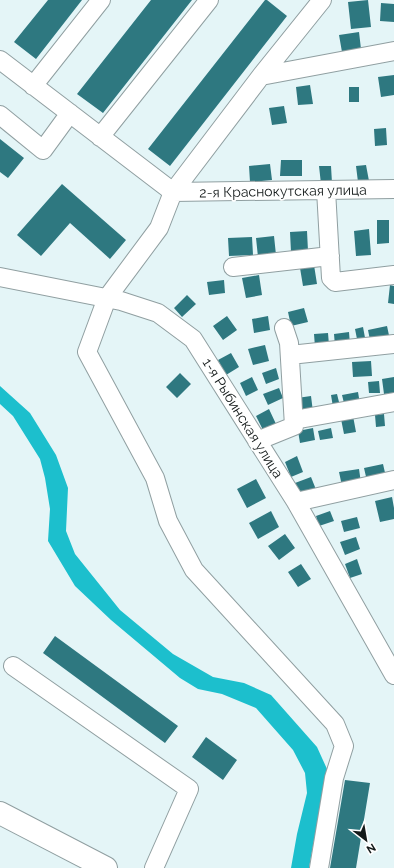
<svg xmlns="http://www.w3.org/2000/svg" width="394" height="868" viewBox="0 0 394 868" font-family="Raleway,sans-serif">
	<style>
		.water { fill: #1cbfcd }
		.building { fill: #2e7880 }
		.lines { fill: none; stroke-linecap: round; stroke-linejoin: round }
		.minor-casing { stroke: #909fa1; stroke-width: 20 }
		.major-casing { stroke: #909fa1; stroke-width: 24 }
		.minor { stroke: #fff; stroke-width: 18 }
		.major { stroke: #fff; stroke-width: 22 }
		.labels { text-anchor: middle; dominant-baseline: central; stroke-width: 3.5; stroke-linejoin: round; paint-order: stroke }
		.street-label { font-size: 14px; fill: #141a1a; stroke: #fff }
	</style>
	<rect width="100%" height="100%" fill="#e4f5f7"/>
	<path class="water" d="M0 386 30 413 56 455 68 488 66 531 75 554 120 610 173 654 213 677 244 683 271 695 317 747 327 769 309 868H291L297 834 307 793 305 773 293 750 256 708 222 694 198 689 180 678 111 620 75 586 48 541 50 509 45 478 40 459 13 416 0 404Z"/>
	<path class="building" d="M48 0H82L36 59 14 42Z
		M151 0H192L103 113 77 94Z
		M265 0H267L287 16 170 166 148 149Z
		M368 0 371 27 351 29 348 2Z
		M381 3 394 4V22L380 21Z
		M359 32 361 49 342 52 339 35Z
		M394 75V95L381 97 378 77Z
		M310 85 313 104 298 105 296 87Z
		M349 87H359V102H349Z
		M284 106 287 123 272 125 269 108Z
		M386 128 387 145 375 146 374 129Z
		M0 139 24 158 8 178 0 172Z
		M281 160H302V176H280Z
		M270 164 272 180 250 182 249 166Z
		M366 165 369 181 358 182 356 166Z
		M319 166H331L332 183 321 184Z
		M62 184 126 240 110 259 70 223 41 256 17 235Z
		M377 220H389V243L377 244Z
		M369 229 371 255 356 256 354 231Z
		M307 231 308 251 291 252 290 232Z
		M274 236 276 255 258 257 256 238Z
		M252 237 253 255 229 256 228 238Z
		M314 265 317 284 303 286 300 268Z
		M259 275 262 295 246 298 242 278Z
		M224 280 225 293 209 295 207 282Z
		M390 285 394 286V304L388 303Z
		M187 295 196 304 182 317 174 308Z
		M304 308 308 322 291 326 288 312Z
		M227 316 237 330 223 340 213 326Z
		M268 316 270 330 254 333 252 319Z
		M387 326 390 340 371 345 368 330Z
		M363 327 366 343 358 344 355 329Z
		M349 332 350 345 335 346 334 334Z
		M328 333 329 345 315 347 314 334Z
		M265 345 269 361 253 365 248 349Z
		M231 353 239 367 226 375 218 360Z
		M371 361 372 376 353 377 352 362Z
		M276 368 279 379 266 384 262 373Z
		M180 373 191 384 177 398 166 387Z
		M252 377 258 390 246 396 240 383Z
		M394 377V393L384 394 382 379Z
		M379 381 380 393H369L368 382Z
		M279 388 283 398 268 405 263 394Z
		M358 392 360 404 345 407 342 395Z
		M337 394 340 406 333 407 331 395Z
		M311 396 313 412 299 414 297 398Z
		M269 409 276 424 263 430 256 416Z
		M384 414 385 426 376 427 375 415Z
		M353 416 356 432 344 434 341 419Z
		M313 428 315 440 300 443 298 431Z
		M331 428 333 438 320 440 318 431Z
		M297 456 303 472 291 477 285 462Z
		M383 464 386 477 367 481 364 468Z
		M359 469 361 483 342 486 339 472Z
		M311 477 317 492 301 498 295 483Z
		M256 479 266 498 247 508 237 489Z
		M392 497 394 508V519L380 522 375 501Z
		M271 511 279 527 258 539 249 523Z
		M330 511 334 521 319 526 316 516Z
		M357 517 360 528 344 532 341 521Z
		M285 534 295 548 279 560 268 546Z
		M356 537 360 549 345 555 340 542Z
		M357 559 362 574 350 578 345 564Z
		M301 564 311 579 298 587 288 572Z
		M55 636 178 726 165 743 43 653Z
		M206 737 237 760 223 780 192 757Z
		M345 780 370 783 356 868H330Z"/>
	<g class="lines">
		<g class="minor-casing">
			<path id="minor" d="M0 60 173 192
				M261 76 322 0
				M33 86 101 0
				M0 115 43 150 70 113
				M100 137 209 0
				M326 190 331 278 335 282 394 275
				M173 192 394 189
				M233 267 330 256
				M0 277 121 301 158 313 193 339 296 502 394 675
				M290 355 394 344
				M294 420 394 402
				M257 441 294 426 289 343 284 328
				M296 502 394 480
				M13 666 189 789 154 868
				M319 868 334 778 344 746 335 724 194 570 168 521 155 478 87 352 107 298 159 228 173 192 261 76 394 51"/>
		</g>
		<g class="major-casing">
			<path id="major" d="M0 813 106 868"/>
		</g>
		<use href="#minor" class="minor"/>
		<use href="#major" class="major"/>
	</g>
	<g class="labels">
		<g class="street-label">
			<text transform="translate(283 191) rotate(-1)">2-я Краснокутская улица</text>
			<text transform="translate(243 418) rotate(58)">1-я Рыбинская улица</text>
		</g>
	</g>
	<g transform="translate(366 840) rotate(149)" stroke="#ffffff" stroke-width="3" paint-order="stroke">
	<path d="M0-3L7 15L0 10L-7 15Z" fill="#141a1a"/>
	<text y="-6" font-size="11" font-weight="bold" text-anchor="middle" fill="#141a1a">N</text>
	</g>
</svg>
